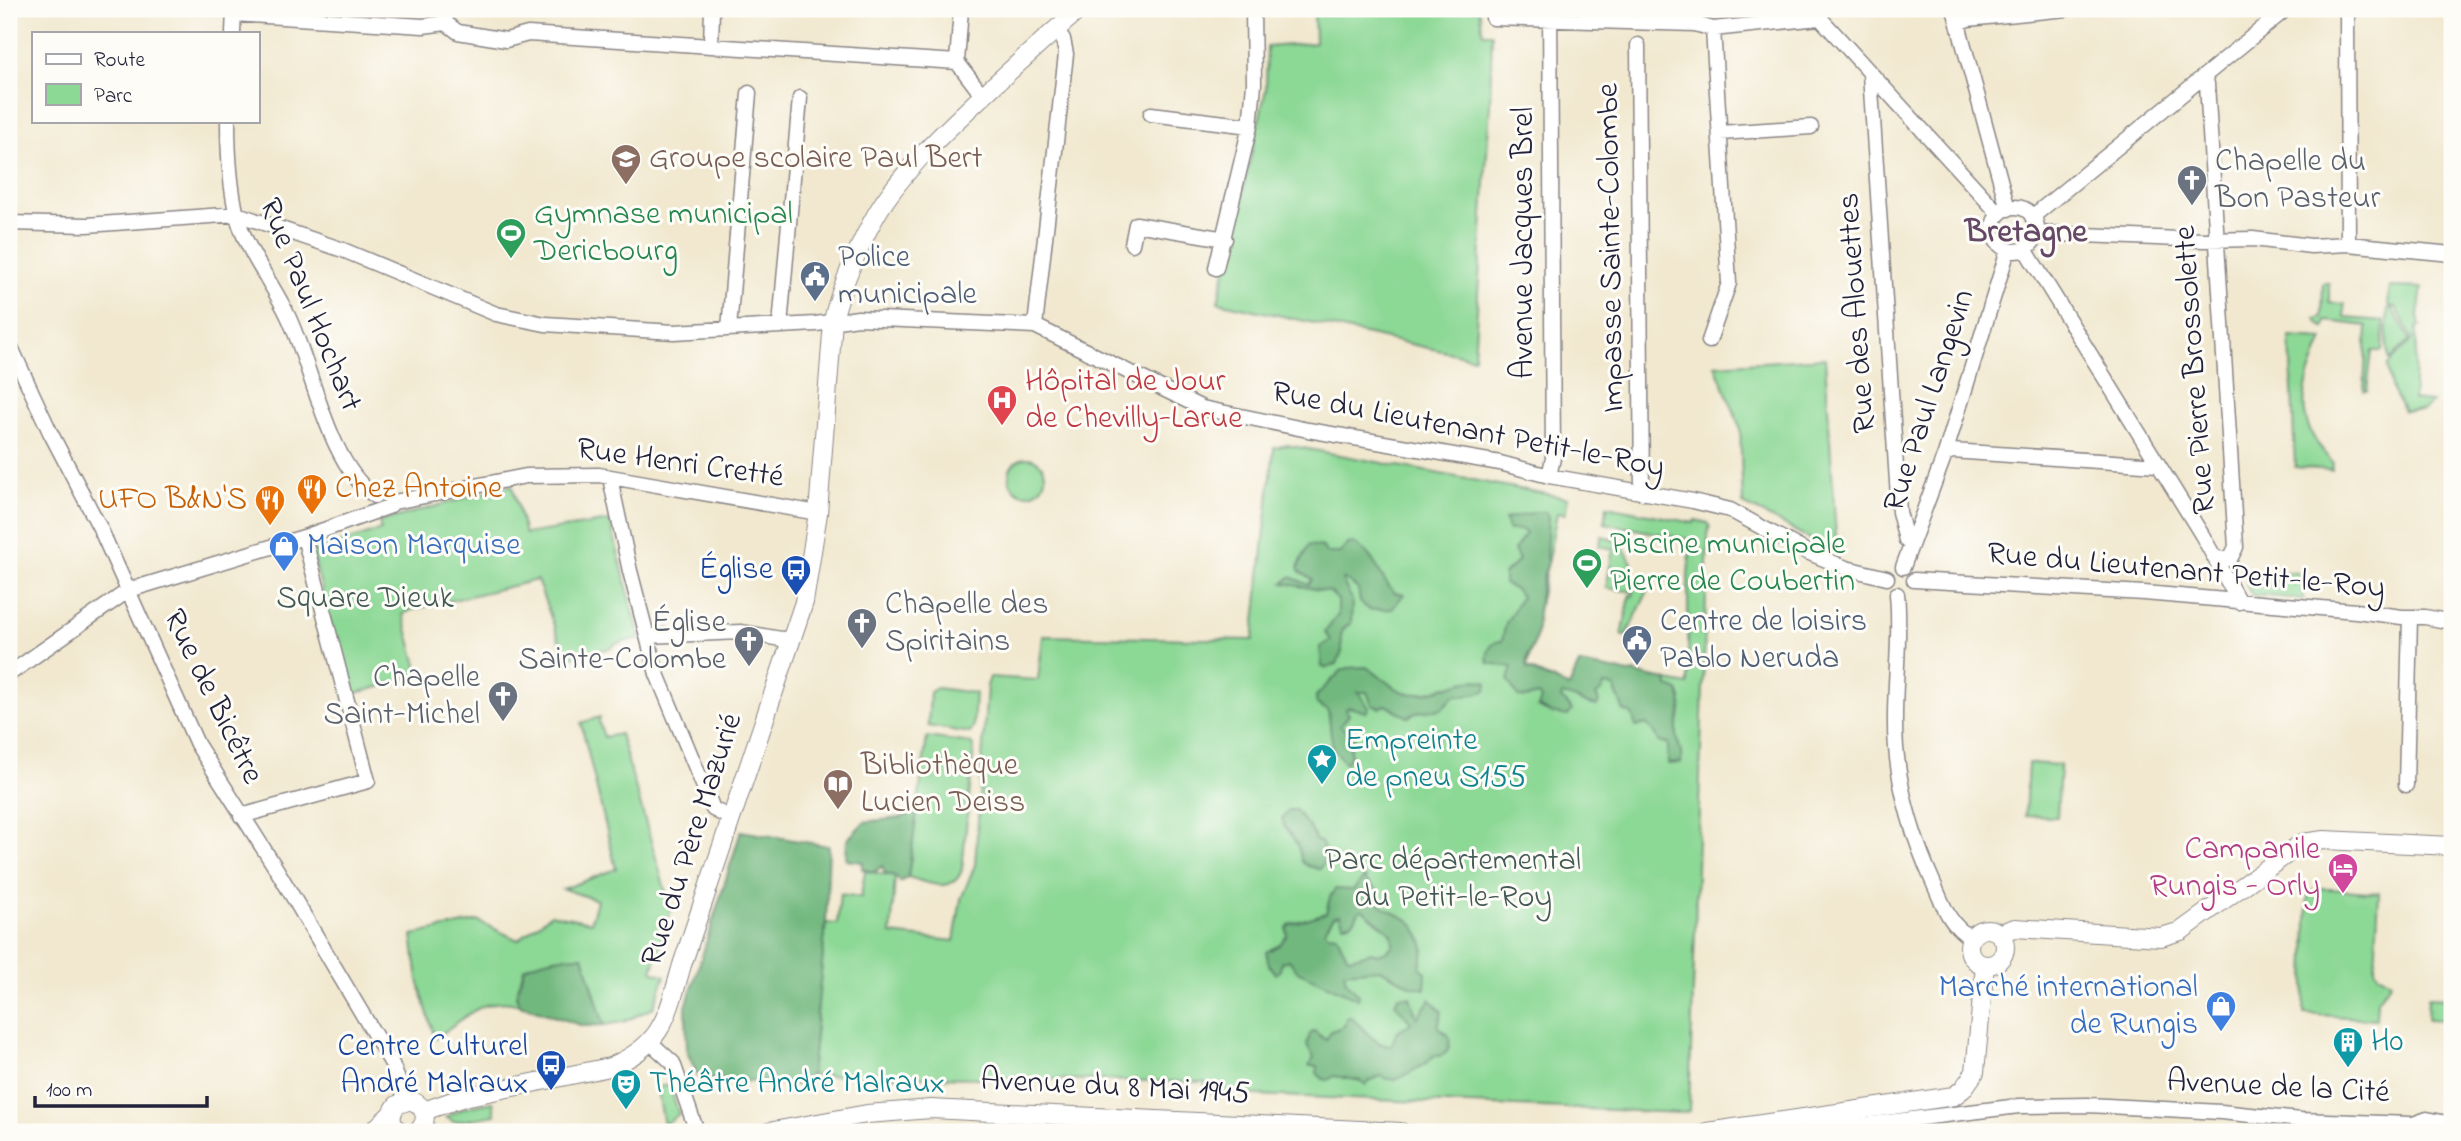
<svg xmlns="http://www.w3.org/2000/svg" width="2461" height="1141" viewBox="0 0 2461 1141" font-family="'Indie Flower',sans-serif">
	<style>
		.green { fill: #8cd895; stroke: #577d68; stroke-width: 2 }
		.forest { fill: #71b87e; stroke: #4a6d5c; stroke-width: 2; fill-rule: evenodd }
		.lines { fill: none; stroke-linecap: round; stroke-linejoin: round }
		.minor-casing { stroke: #8a8585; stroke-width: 17 }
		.major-casing { stroke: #8a8585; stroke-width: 20 }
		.minor { stroke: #fff; stroke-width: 14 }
		.major { stroke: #fff; stroke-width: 18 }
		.labels { text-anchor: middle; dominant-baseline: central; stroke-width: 6; stroke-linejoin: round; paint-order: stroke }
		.education-label { font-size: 32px; fill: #785e54; stroke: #fdfcf7; text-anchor: start }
		.worship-label { font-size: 32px; fill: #5b616d; stroke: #fdfcf7; text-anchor: start }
		.leisure-label { font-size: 32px; fill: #27864d; stroke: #fdfcf7; text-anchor: start }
		.street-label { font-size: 32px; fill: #22223b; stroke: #fdfcf7 }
		.service-label { font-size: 32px; fill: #4e5e75; stroke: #fdfcf7; text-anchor: start }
		.health-label { font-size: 32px; fill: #be3a42; stroke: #fdfcf7; text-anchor: start }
		.food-label { font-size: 32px; fill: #c56008; stroke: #fdfcf7; text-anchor: start }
		.shop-label { font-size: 32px; fill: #366cbe; stroke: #fdfcf7; text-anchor: start }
		.transit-label { font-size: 32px; fill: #164399; stroke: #fdfcf7; text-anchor: end }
		.park-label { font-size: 32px; fill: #425956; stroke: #fdfcf7 }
		.culture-label { font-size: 32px; fill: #0d838f; stroke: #fdfcf7; text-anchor: start }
		.hotel-label { font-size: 32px; fill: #b23c85; stroke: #fdfcf7; text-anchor: end }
		.neighbourhood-label { font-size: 33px; font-weight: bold; fill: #654866; stroke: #fdfcf7 }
	</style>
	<rect width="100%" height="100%" fill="#fdfcf7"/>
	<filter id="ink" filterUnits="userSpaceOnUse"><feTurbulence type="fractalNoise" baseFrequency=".0143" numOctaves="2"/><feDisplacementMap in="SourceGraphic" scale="14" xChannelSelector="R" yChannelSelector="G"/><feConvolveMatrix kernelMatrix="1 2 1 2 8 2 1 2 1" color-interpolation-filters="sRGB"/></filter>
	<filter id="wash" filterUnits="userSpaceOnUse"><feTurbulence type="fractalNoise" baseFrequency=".00686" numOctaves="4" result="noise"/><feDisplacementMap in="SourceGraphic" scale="28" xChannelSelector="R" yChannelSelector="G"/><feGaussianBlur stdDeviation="1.57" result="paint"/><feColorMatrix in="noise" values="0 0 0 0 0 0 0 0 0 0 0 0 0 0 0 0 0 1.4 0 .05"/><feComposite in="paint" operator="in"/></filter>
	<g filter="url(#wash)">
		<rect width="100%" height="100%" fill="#f1e8cf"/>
		<path class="green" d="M1314 9H1479L1483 33H1492L1490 105 1474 358 1218 302 1266 89 1267 47 1315 43Z
			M2323 283H2329V303L2344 304 2345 318 2384 321 2382 351H2372L2367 391H2364L2367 326 2326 321 2325 328 2318 323 2316 319 2322 317Z
			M2390 287 2422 288 2418 316 2420 327H2417L2413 400 2432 402 2423 411H2404L2391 387 2387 366 2413 339 2396 308 2388 305Z
			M2391 307 2410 339 2390 360C2384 345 2387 325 2388 309Z
			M2290 337 2323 339C2302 390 2291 418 2333 463L2332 470 2295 467Z
			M1825 358 1837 554 1766 515 1743 504 1740 427 1715 365Z
			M1287 445 1568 498 1565 514 1557 513 1527 668 1569 687 1579 664 1688 685V575L1691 540 1604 523 1607 506 1694 523 1695 520 1708 523 1710 526 1708 535 1689 1111 1682 1113 1209 1093 1204 1092 1205 1082 811 1075 826 923 837 924 840 894 861 897 865 871 895 876 891 934 954 941 961 899 975 865 987 686 990 677 1038 680 1043 636 1253 640 1274 448Z
			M1009 476a18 18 0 1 1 36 0a18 18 0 1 1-36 0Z
			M512 485 525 534 610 521 640 638 615 644 611 648 566 658 537 580 411 610 403 614 420 676 349 695 312 552 381 530 379 522Z
			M1602 536 1621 543 1632 563 1630 571 1633 578 1646 582 1650 587 1626 636H1622L1630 595 1633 596 1634 592 1606 588 1613 549 1599 546Z
			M2290 572 2302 574 2304 599 2252 595 2247 587 2246 576Z
			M937 688 975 693 973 728 970 733 928 726 930 692Z
			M600 717 599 722 604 737 620 734 671 910 652 971 665 976 653 1008 623 1022 604 1025 583 956 521 983 516 996 520 1005C485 994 462 1019 435 1039L418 980 412 935 478 921 518 940 551 914 591 922 597 900 563 889 616 869 581 723Z
			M927 737 970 743 974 747 962 869C955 895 926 883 908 877Z
			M2028 763 2060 765 2057 817 2025 816Z
			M2319 888 2379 893 2375 968 2378 973 2391 982 2377 1000 2376 1019 2304 1014 2308 893Z
			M2428 997 2452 998V1020L2427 1019Z
			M669 1085 679 1114 664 1125 657 1087Z
			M493 1102 495 1115 454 1122 446 1117 464 1108Z"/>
		<path class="forest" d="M1537 512H1545L1548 516 1546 558 1548 564C1537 584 1539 614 1536 637 1534 649 1524 655 1527 669L1569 687 1579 664 1630 673 1636 672V674L1667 680 1668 687 1678 690C1688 710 1674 722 1677 735 1678 746 1683 752 1681 763L1668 764V743H1660L1655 733 1646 724 1636 727 1632 714 1624 711 1614 687 1604 685 1602 691 1596 695 1599 702 1597 706C1584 704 1575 697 1562 695L1561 698 1572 710 1568 716 1550 713 1538 707 1541 699 1538 695 1527 698 1518 697 1508 680 1512 667 1488 663C1486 653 1490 641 1502 641L1506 623 1521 597 1516 590 1504 584V574L1519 560 1514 550 1526 533 1522 530H1508L1505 519Z
			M1354 543C1379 558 1377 576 1395 593L1404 594 1392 609 1369 610 1360 602 1358 589 1344 579 1342 580 1352 600 1351 623C1336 631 1343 639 1342 651 1341 656 1338 660 1337 664L1325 668 1322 667 1320 647 1331 640 1325 632 1338 615V600L1330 592 1283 583 1291 577 1309 585 1312 579 1300 572 1298 567 1309 545 1323 547 1326 553H1340L1348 544Z
			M1366 667C1379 674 1393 690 1408 693 1433 698 1468 672 1487 683L1486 691 1464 696 1455 695 1441 709 1418 712 1408 717 1386 705 1380 708 1372 705 1367 692H1358L1369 708 1366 712 1349 707 1346 709 1349 715 1340 726 1355 736 1350 749 1351 756 1346 763C1328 749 1332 732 1328 711 1321 705 1315 708 1316 696L1342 670 1348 668Z
			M1289 810H1296C1302 820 1313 828 1315 840L1322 843 1326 857 1320 869 1308 866 1302 862 1298 846 1284 826 1282 818Z
			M917 812 908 877 900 882 895 876 885 873 882 866 875 872 862 869 863 862 846 860 847 840 864 822 899 818Z
			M741 831 829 846 826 923 811 1075 801 1085 699 1078 687 1052 686 1007Z
			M1365 877 1366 881 1378 891 1374 896C1382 909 1392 911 1405 918 1414 922 1424 940 1424 951 1423 956 1421 961 1420 967L1426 972 1425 989 1412 986 1380 969 1344 972 1346 981 1359 995 1358 999 1297 971 1289 960 1281 962 1280 970 1276 974 1269 965 1266 952 1279 945 1287 935 1286 928 1290 924 1326 913 1330 897 1335 889 1353 890ZM1360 910H1363L1392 934 1393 945 1387 951 1377 954 1372 952 1350 958 1346 954 1337 935 1327 934 1325 930 1334 916 1340 915 1343 924C1355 924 1355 918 1360 910Z
			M583 956 604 1025 583 1026 520 1005 516 996 524 968C544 958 562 956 583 956Z
			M1399 996 1410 997 1417 1018 1430 999 1442 1012 1438 1027 1449 1036C1451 1048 1448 1057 1433 1056 1427 1065 1422 1065 1414 1070 1403 1077 1394 1084 1381 1076L1369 1081 1366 1085 1361 1081 1334 1076 1328 1080 1323 1079 1317 1073V1066H1309L1314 1058 1307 1045 1310 1034 1314 1031 1326 1040 1331 1031 1344 1026 1346 1018 1350 1016C1363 1027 1374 1046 1392 1046 1396 1028 1397 1032 1411 1023L1395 1003Z"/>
	</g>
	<g filter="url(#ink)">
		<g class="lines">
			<g class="minor-casing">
				<path id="minor" d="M445 9 446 23
					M1695 9V24
					M1812 9 1999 214
					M1954 9 2008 209
					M2347 9 2348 244
					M234 14 423 26 446 23 458 32 506 40 528 34 957 62 983 96
					M1493 18 1695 24 1713 29 1819 18
					M1958 23 1968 19 2066 9
					M233 33 234 9
					M1638 45 1642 493
					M711 46 712 9
					M957 62 961 9
					M1870 74 1899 512 1906 540 1911 546
					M2204 76 2207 84 2236 547 2230 559 2215 558
					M1151 114 1250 126
					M228 121C228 151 230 186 237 216 247 253 272 282 288 316 312 366 328 465 375 496
					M1720 133 1811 127
					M1993 229a22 22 0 1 1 44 0a22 22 0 1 1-44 0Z
					M2032 217 2286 9
					M9 223 87 225 237 214 343 250 496 314 545 324 674 332 816 324 858 318 1035 326 1202 408 1308 430 1500 463 1549 476 1693 501 1730 510 1807 552 1846 568 1887 578
					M2036 233 2204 240 2253 239 2311 246 2348 244 2452 254
					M1132 244 1136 224 1225 239
					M2025 249 2202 535 2239 602
					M1216 268 1250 126 1254 84 1253 9
					M780 326 800 98
					M1035 326 1066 54 1063 39 1056 29
					M729 329 749 93
					M1709 341 1729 283 1713 29
					M9 343 50 432 100 528 197 744 277 870 392 1064 406 1101
					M1945 454 1952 451 2158 465
					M1549 476 1553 458 1550 9
					M610 478 630 571 657 674 713 809 730 818
					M1903 567 1945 454 2008 250
					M1914 580 2144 593 2356 611 2402 617H2425L2452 622
					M1897 594C1901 634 1895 676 1895 717 1894 773 1910 831 1933 882 1943 905 1949 925 1971 938
					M647 636 741 632 781 639 793 638
					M9 674 129 590 304 537 388 507 394 502 526 476 599 475 818 513
					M2406 785 2410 617
					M241 816 368 781 304 537
					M651 1043 673 1063 697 1132
					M2402 1128 2427 1119 2452 1124
					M1807 1132 2019 1106 2088 1105 2221 1112 2301 1120 2409 1124"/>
			</g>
			<g class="major-casing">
				<path id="major" d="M1969 947a18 18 0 1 1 36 0a18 18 0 1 1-36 0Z
					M2001 936 2006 931 2015 928 2161 937 2181 931 2302 843 2324 840 2452 846
					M424 1111 464 1097 610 1067C663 1045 667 1017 682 965L804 602 818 513 833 321C840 287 868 223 889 195 918 155 956 121 992 87 1021 61 1050 34 1080 9
					M372 1132 392 1113
					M400 1132C390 1125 389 1115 397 1105L410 1100C426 1106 430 1121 417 1132
					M768 1132 867 1114 931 1109 1401 1132
					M1707 1132 1954 1096 1963 1089 1975 1072 1985 965"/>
			</g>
			<use href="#minor" class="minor"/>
			<use href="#major" class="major"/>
		</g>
	</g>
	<defs>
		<g id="school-pin" transform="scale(1.575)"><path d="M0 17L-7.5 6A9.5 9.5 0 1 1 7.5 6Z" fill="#8d6e63" stroke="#fdfcf7"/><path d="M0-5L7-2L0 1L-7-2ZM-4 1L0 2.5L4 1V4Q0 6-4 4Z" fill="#fff"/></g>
		<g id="church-pin" transform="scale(1.575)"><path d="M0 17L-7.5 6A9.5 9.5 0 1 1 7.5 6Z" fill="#6b7280" stroke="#fdfcf7"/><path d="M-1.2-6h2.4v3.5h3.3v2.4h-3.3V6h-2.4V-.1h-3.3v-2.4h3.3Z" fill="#fff"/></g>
		<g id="stadium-pin" transform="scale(1.575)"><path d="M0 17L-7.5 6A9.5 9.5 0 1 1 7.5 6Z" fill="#2e9e5b" stroke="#fdfcf7"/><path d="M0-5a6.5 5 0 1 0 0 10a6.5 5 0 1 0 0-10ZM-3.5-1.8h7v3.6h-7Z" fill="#fff"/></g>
		<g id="civic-pin" transform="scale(1.575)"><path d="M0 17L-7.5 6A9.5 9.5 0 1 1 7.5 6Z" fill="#5c6f8a" stroke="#fdfcf7"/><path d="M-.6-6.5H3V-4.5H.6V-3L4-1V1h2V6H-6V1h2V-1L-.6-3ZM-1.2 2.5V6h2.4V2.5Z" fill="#fff"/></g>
		<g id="hospital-pin" transform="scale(1.575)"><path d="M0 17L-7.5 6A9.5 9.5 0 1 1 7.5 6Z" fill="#e0444e" stroke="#fdfcf7"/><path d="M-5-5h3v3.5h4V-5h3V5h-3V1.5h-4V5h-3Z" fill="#fff"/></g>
		<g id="restaurant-pin" transform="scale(1.575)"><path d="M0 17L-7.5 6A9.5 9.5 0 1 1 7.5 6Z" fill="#e8710a" stroke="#fdfcf7"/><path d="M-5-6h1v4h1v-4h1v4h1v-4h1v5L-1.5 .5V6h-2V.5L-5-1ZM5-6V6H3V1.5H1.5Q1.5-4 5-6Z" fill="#fff"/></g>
		<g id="shop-pin" transform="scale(1.575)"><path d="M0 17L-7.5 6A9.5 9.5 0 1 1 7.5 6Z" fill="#3f7fe0" stroke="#fdfcf7"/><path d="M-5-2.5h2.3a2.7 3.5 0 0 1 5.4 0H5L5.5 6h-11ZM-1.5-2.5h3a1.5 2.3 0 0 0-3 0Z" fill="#fff"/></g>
		<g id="bus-pin" transform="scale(1.575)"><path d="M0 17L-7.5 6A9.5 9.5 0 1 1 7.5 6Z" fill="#1a4fb4" stroke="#fdfcf7"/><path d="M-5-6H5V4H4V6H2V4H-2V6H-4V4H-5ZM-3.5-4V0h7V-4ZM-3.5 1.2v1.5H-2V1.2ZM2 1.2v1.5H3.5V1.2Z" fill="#fff"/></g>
		<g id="sight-pin" transform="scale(1.575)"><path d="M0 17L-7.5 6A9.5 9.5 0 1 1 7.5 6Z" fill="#0f9aa8" stroke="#fdfcf7"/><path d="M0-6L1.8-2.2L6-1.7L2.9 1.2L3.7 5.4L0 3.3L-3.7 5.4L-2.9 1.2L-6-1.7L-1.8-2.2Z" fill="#fff"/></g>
		<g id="library-pin" transform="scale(1.575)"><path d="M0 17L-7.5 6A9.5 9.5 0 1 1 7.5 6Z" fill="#8d6e63" stroke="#fdfcf7"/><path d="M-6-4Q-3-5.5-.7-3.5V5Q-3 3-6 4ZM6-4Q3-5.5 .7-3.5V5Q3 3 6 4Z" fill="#fff"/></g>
		<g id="hotel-pin" transform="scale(1.575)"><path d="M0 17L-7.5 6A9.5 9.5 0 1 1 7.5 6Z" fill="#d1479c" stroke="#fdfcf7"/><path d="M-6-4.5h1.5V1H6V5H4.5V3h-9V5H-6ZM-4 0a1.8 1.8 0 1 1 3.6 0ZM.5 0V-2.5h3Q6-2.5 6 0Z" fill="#fff"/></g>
		<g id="building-pin" transform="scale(1.575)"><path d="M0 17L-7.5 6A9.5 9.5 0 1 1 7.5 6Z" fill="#0f9aa8" stroke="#fdfcf7"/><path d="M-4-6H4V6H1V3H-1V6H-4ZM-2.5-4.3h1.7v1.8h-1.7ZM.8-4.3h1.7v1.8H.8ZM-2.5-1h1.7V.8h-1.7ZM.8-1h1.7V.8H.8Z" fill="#fff"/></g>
		<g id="theatre-pin" transform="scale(1.575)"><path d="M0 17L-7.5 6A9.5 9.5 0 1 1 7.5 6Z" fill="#0f9aa8" stroke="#fdfcf7"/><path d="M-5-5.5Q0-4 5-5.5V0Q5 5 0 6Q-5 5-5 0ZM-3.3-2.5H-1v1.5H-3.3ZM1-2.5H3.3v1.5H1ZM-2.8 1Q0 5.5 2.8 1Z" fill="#fff"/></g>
	</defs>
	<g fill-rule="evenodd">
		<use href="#school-pin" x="626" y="159"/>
		<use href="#church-pin" x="2192" y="180"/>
		<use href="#stadium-pin" x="511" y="233"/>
		<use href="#civic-pin" x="815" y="276"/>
		<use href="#hospital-pin" x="1002" y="400"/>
		<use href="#restaurant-pin" x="312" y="489"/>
		<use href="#restaurant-pin" x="270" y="500"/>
		<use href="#shop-pin" x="284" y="546"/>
		<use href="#stadium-pin" x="1587" y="563"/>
		<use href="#bus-pin" x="796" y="570"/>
		<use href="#church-pin" x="862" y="623"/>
		<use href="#civic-pin" x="1637" y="640"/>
		<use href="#church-pin" x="749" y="641"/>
		<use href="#church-pin" x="503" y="696"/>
		<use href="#sight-pin" x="1322" y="759"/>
		<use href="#library-pin" x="838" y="784"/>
		<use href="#hotel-pin" x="2343" y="868"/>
		<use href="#shop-pin" x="2221" y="1006"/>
		<use href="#building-pin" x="2348" y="1042"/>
		<use href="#bus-pin" x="551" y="1065"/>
		<use href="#theatre-pin" x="626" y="1084"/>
	</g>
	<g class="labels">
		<g class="education-label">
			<text x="649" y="159">Groupe scolaire Paul Bert</text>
			<text x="861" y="766">Bibliothèque<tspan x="861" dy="37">Lucien Deiss</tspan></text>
		</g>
		<g class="worship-label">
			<text x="2215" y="162">Chapelle du<tspan x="2215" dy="37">Bon Pasteur</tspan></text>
			<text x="885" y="605">Chapelle des<tspan x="885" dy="37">Spiritains</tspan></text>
			<text x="726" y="623" text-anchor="end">Église<tspan x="726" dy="37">Sainte-Colombe</tspan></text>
			<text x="480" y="678" text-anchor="end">Chapelle<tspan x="480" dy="37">Saint-Michel</tspan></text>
		</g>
		<g class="leisure-label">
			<text x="534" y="215">Gymnase municipal<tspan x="534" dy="37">Dericbourg</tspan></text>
			<text x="1610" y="545">Piscine municipale<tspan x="1610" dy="37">Pierre de Coubertin</tspan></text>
		</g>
		<g class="street-label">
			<text transform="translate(1524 243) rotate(-90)">Avenue Jacques Brel</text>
			<text transform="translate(1612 248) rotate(-91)">Impasse Sainte-Colombe</text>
			<text transform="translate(309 305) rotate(68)">Rue Paul Hochart</text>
			<text transform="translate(1858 313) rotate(-94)">Rue des Alouettes</text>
			<text transform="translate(2196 370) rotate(-94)">Rue Pierre Brossolette</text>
			<text transform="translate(1930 401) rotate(-72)">Rue Paul Langevin</text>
			<text transform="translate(1468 431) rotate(11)">Rue du Lieutenant Petit-le-Roy</text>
			<text transform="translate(680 464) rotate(8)">Rue Henri Cretté</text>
			<text transform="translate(2186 572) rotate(5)">Rue du Lieutenant Petit-le-Roy</text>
			<text transform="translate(212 697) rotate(64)">Rue de Bicêtre</text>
			<text transform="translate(693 840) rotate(-72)">Rue du Père Mazurié</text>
			<text transform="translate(1115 1088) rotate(3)">Avenue du 8 Mai 1945</text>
			<text transform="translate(2278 1088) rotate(3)">Avenue de la Cité</text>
		</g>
		<g class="service-label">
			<text x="838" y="258">Police<tspan x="838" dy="37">municipale</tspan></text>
			<text x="1660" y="622">Centre de loisirs<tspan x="1660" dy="37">Pablo Neruda</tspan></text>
		</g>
		<g class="health-label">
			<text x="1025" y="382">Hôpital de Jour<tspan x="1025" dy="37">de Chevilly-Larue</tspan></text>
		</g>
		<g class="food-label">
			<text x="335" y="489">Chez Antoine</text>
			<text x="247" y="500" text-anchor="end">UFO B&amp;N'S</text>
		</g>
		<g class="shop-label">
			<text x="307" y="546">Maison Marquise</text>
			<text x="2198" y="988" text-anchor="end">Marché international<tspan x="2198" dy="37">de Rungis</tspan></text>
		</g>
		<g class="transit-label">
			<text x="773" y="570">Église</text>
			<text x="528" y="1047">Centre Culturel<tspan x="528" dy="37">André Malraux</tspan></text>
		</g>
		<g class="park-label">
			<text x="365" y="599">Square Dieuk</text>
			<text x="1453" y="861">Parc départemental<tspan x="1453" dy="37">du Petit-le-Roy</tspan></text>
		</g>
		<g class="culture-label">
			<text x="1345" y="741">Empreinte<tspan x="1345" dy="37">de pneu S155</tspan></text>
			<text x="2371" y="1042">H0</text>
			<text x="649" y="1084">Théâtre André Malraux</text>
		</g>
		<g class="hotel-label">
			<text x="2320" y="850">Campanile<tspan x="2320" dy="37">Rungis - Orly</tspan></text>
		</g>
		<g class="neighbourhood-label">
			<text x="2026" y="233">Bretagne</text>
		</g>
	</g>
	<rect width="2461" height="1141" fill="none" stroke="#fdfcf7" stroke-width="35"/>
	<rect x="32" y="32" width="228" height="91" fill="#fdfcf7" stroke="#a5a5ac" stroke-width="2"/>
	<rect x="46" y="54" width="35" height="10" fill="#ffffff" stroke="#a5a5ac" stroke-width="2"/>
	<text x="94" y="66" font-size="21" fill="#22223b">Route</text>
	<rect x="46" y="84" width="35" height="21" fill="#8cd895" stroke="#a5a5ac" stroke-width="2"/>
	<text x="94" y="102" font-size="21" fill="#22223b">Parc</text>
	<path d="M35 1096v10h172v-10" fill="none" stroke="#22223b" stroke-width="3.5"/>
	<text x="46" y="1096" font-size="21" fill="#22223b" stroke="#fdfcf7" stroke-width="5" paint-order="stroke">100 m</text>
</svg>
